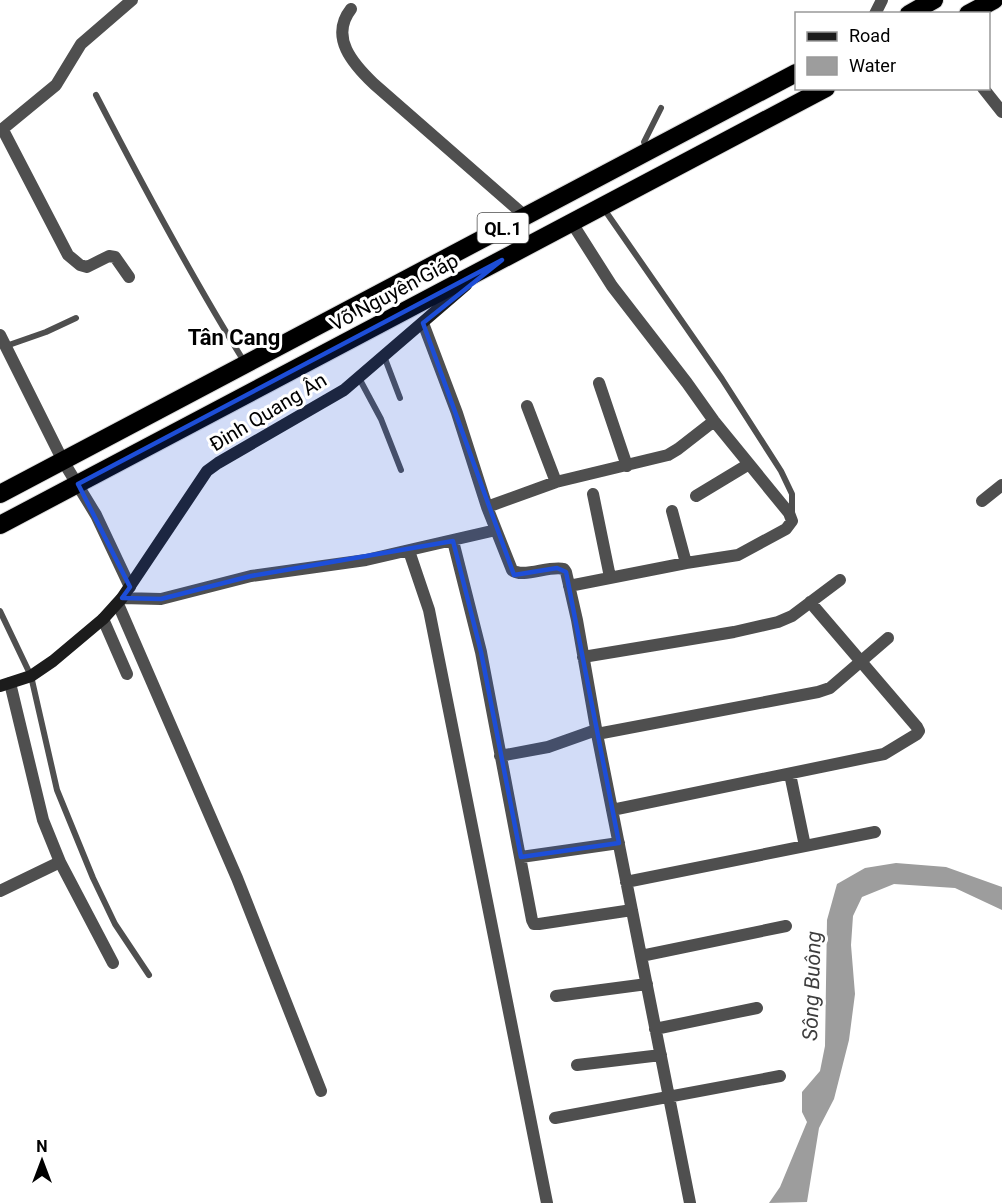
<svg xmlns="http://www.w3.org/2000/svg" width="1002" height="1203" viewBox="0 0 1002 1203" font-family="Roboto,sans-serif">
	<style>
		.water { fill: #9d9d9d }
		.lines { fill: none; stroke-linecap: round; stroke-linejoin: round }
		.highway-casing { stroke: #dbdbdb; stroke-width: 20 }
		.lane { stroke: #4f4f4f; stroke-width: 6 }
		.street { stroke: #4f4f4f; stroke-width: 12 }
		.secondary { stroke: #1c1c1c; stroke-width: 12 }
		.highway { stroke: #000; stroke-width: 18 }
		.marked { fill: #1d4ed8; fill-opacity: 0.2; stroke: #1d4ed8; stroke-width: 4.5; stroke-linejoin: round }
		.labels { text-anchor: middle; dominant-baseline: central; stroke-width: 6; stroke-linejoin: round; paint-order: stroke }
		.shield { fill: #fff; stroke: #4c4c4c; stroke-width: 1.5 }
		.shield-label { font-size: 18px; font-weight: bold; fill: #000 }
		.street-label { font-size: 20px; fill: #000; stroke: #fff }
		.water-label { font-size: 21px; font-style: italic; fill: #3e3e3e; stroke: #fff }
		.quarter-label { font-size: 22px; font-weight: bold; fill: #000; stroke: #fff }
	</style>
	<rect width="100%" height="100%" fill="#fff"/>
	<path class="water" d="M896 863 946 867 1002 887V910L955 888 894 884 862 897 853 916 851 945 855 994 849 1040 834 1099 819 1128 807 1202 769 1203 780 1187 807 1122 802 1112V1092L820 1071 825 1046 827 920 837 884 865 868Z"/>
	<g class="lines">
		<g class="highway-casing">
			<path id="highway" d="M909 14 934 0
				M968 14 994 0
				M0 494 796 73
				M0 525 826 88"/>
		</g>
		<path class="lane" d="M96 95C143 186 191 276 245 363
			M648 150 644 142 661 108
			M604 209 722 379 781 471 792 494V514
			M6 346 46 332 76 318
			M384 356 400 398
			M359 378 381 419 401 470
			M0 611 31 676 57 790 93 878 115 924 149 975"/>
		<path class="street" d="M351 9C329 37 353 64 374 84L525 216
			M875 14 882 0
			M983 88 1002 112
			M3 130 68 255 80 265 87 267 109 256 115 257 129 277
			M0 131 56 85 81 44 132 0
			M423 323 457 413 487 507 512 570C523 579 549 565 564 569L566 572 577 620 597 734 690 1203
			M0 335 63 461 96 515 130 587
			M599 383 627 466
			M527 406 556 482
			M593 494 610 577
			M696 496 749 464
			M982 501 1002 485
			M487 507 556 482 668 455 678 449 714 421
			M672 511 686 563
			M453 541 481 652 532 920 534 924H539L632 910
			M409 551 429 610 547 1203
			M569 586 686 563 738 555 786 529 792 521 789 513 714 421 687 383 612 286 572 223
			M122 598 161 599 251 576 366 560 496 530
			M118 604 237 878 321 1091
			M103 619 127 674
			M583 657 734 632 778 622 792 616 840 580
			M10 683 43 820 60 862 113 963
			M597 734 818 692 830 688 888 638
			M500 756 548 747 596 730
			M790 774 805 846
			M612 810 884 754 917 734 919 731 917 727 810 602
			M521 857 619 843
			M626 882 875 832
			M0 891 60 862
			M641 956 786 926
			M556 996 647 984
			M655 1029 757 1008
			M577 1065 661 1055
			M555 1118 780 1076"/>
		<path class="secondary" d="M0 686 31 676 53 661 103 619 122 598 207 471 218 463 344 390 466 285"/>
		<use href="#highway" class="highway"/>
	</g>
	<path class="marked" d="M502 260 423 323 514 575 557 568 566 572 619 843 521 857 481 652 453 541 251 576 161 599 122 598 130 587 78 484Z"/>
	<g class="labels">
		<rect class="shield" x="477.5" y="213" width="51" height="30" rx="4.5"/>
		<g class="shield-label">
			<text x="503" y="228">QL.1</text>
		</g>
		<g class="street-label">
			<text transform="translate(394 292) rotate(-28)">Võ Nguyên Giáp</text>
			<text transform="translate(268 412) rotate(-31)">Đinh Quang Ân</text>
		</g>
		<g class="water-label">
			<text transform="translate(812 986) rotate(-88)">Sông Buông</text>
		</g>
		<g class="quarter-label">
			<text x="234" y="337">Tân Cang</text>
		</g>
	</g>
	<rect x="795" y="12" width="195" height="78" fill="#ffffff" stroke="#999999" stroke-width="1.5"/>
	<rect x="807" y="32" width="30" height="9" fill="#1c1c1c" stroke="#999999" stroke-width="1.5"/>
	<text x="849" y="42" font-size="18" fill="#000000">Road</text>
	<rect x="807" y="57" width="30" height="18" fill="#9d9d9d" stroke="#999999" stroke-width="1.5"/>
	<text x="849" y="72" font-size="18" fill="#000000">Water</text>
	<g transform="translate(42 1161)" stroke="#ffffff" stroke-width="4.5" paint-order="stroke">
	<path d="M0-4.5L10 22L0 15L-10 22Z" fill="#000000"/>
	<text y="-9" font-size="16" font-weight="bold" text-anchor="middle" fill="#000000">N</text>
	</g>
</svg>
